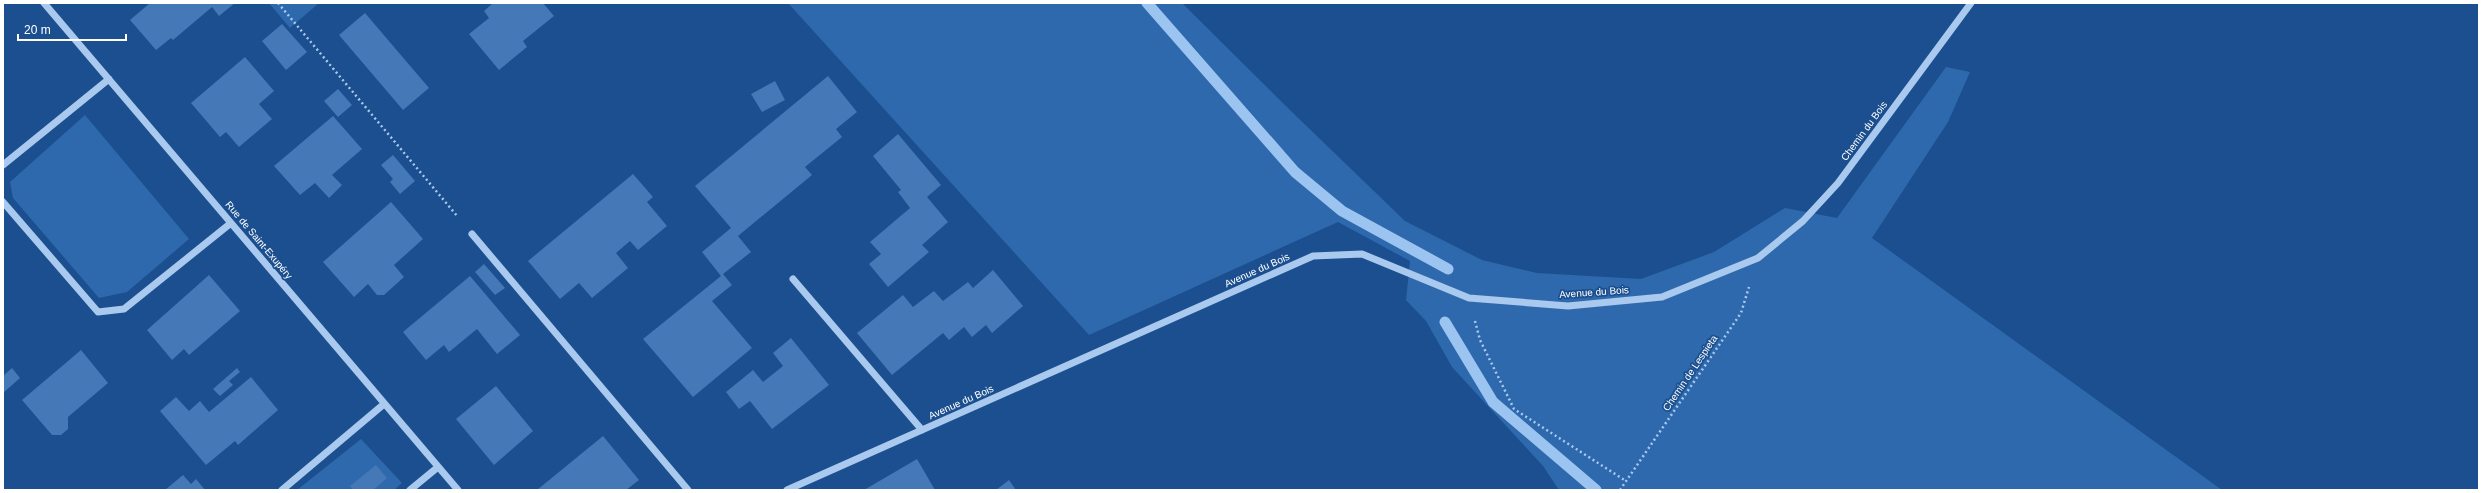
<svg xmlns="http://www.w3.org/2000/svg" width="2482" height="493" viewBox="0 0 2482 493" font-family="Arial,sans-serif">
	<style>
		.green { fill: #2e69ad }
		.lines { fill: none; stroke-linecap: round; stroke-linejoin: round }
		.stream { stroke: #9cc4f0; stroke-width: 11 }
		.building { fill: #4478b7 }
		.path { stroke: #a9c9ee; stroke-width: 2.5; stroke-dasharray: 2 3; stroke-linecap: butt }
		.minor { stroke: #a9c9ee; stroke-width: 7 }
		.labels { text-anchor: middle; dominant-baseline: central; stroke-width: 3.5; stroke-linejoin: round; paint-order: stroke }
		.street-label { font-size: 10px; fill: #fff; stroke: #1b4f8f }
	</style>
	<rect width="100%" height="100%" fill="#1b4f8f"/>
	<path class="green" d="M269 3H319L290 28Z
		M788 3H1182L1292 112 1405 221 1482 260 1537 273 1641 279 1714 252 1785 208 1837 218 1946 67 1970 72 1948 122 1872 238 2222 490H1559L1543 466 1452 367 1426 321 1406 300 1410 261 1338 222 1089 335Z
		M85 115 189 239 127 292 99 298 13 198 10 182Z
		M361 439 402 483 394 490H297Z"/>
	<g class="lines">
		<path class="stream" d="M1147 3 1295 172 1342 211 1448 269
			M1445 322 1493 402 1596 490"/>
	</g>
	<path class="building" d="M150 3H235L219 16 212 7 173 40 171 38 156 50 130 20Z
		M493 3H543L554 16 523 41 527 47 499 70 469 34 489 18 484 11Z
		M365 13 429 88 403 110 339 35Z
		M282 24 307 52 286 70 262 41Z
		M245 57 274 91 259 104 272 119 239 147 226 132 220 137 191 103Z
		M828 76 857 112 836 129 842 137 805 167 812 175 738 236 751 252 723 274 732 285 712 301 752 348 693 397 643 339 721 276 702 252 731 228 695 186Z
		M775 81 785 100 762 112 751 94Z
		M338 89 352 105 338 117 324 101Z
		M333 116 362 149 332 175 342 185 329 198 315 183 300 195 274 166Z
		M898 134 941 185 927 197 948 222 922 245 929 252 888 287 869 264 881 254 870 242 910 208 898 192 901 190 873 156Z
		M393 155 415 181 400 194 390 182 393 179 381 165Z
		M633 174 653 197 647 202 667 226 638 250 630 241 616 253 628 268 592 298 579 283 560 299 528 261Z
		M391 202 423 239 394 265 404 277 384 295H377L368 284 354 297 323 262Z
		M484 264 505 288 495 295 475 272Z
		M993 270 1023 306 992 333 986 325 972 337 964 327 949 340 943 333 892 375 857 333 903 295 913 307 934 291 943 301 968 282 973 288Z
		M209 275 240 311 189 355 184 349 172 360 147 330Z
		M470 276 520 335 497 354 477 329 449 352 444 345 426 360 403 332Z
		M791 338 829 385 772 429 750 401 739 409 726 392 753 370 763 382 783 366 773 353Z
		M81 350 108 383 68 417V429L61 435H52L22 400Z
		M12 368 20 378 3 393V376Z
		M237 368 240 372 229 381 233 385 220 396 213 389Z
		M251 377 278 410 238 445 235 441 206 465 160 411 176 397 189 411 200 401 209 412Z
		M496 386 533 431 494 465 456 419Z
		M603 436 639 480 626 490H537Z
		M917 459 935 490H864Z
		M376 465 387 478 373 490H353L350 486Z
		M183 475 191 484 196 479 205 490H165Z
		M1009 480 1016 490H996Z"/>
	<g class="lines">
		<path class="path" d="M278 3 458 217
			M1475 321 1480 340 1514 409 1626 481
			M1620 490 1741 313 1749 287"/>
		<path class="minor" d="M44 3 458 490
			M3 165 109 79
			M3 202 98 312 124 309 231 223
			M472 234 688 490
			M793 279 922 430
			M282 490 384 404
			M410 490 438 467
			M787 490 1313 256 1362 254 1469 298 1568 306 1662 297 1758 258 1803 221 1838 183 1971 3"/>
	</g>
	<g class="labels">
		<g class="street-label">
			<text transform="translate(1864 131) rotate(-54)">Chemin du Bois</text>
			<text transform="translate(259 240) rotate(50)">Rue de Saint-Exupéry</text>
			<text transform="translate(1257 270) rotate(-24)">Avenue du Bois</text>
			<text transform="translate(1594 292) rotate(-4)">Avenue du Bois</text>
			<text transform="translate(1690 373) rotate(-56)">Chemin de Lespieta</text>
			<text transform="translate(961 402) rotate(-24)">Avenue du Bois</text>
		</g>
	</g>
	<rect width="2482" height="493" fill="none" stroke="#ffffff" stroke-width="8"/>
	<path d="M18 34v6h108v-6" fill="none" stroke="#ffffff" stroke-width="2"/>
	<text x="24" y="34" font-size="12" fill="#ffffff" stroke="#1b4f8f" stroke-width="3" paint-order="stroke">20 m</text>
</svg>
